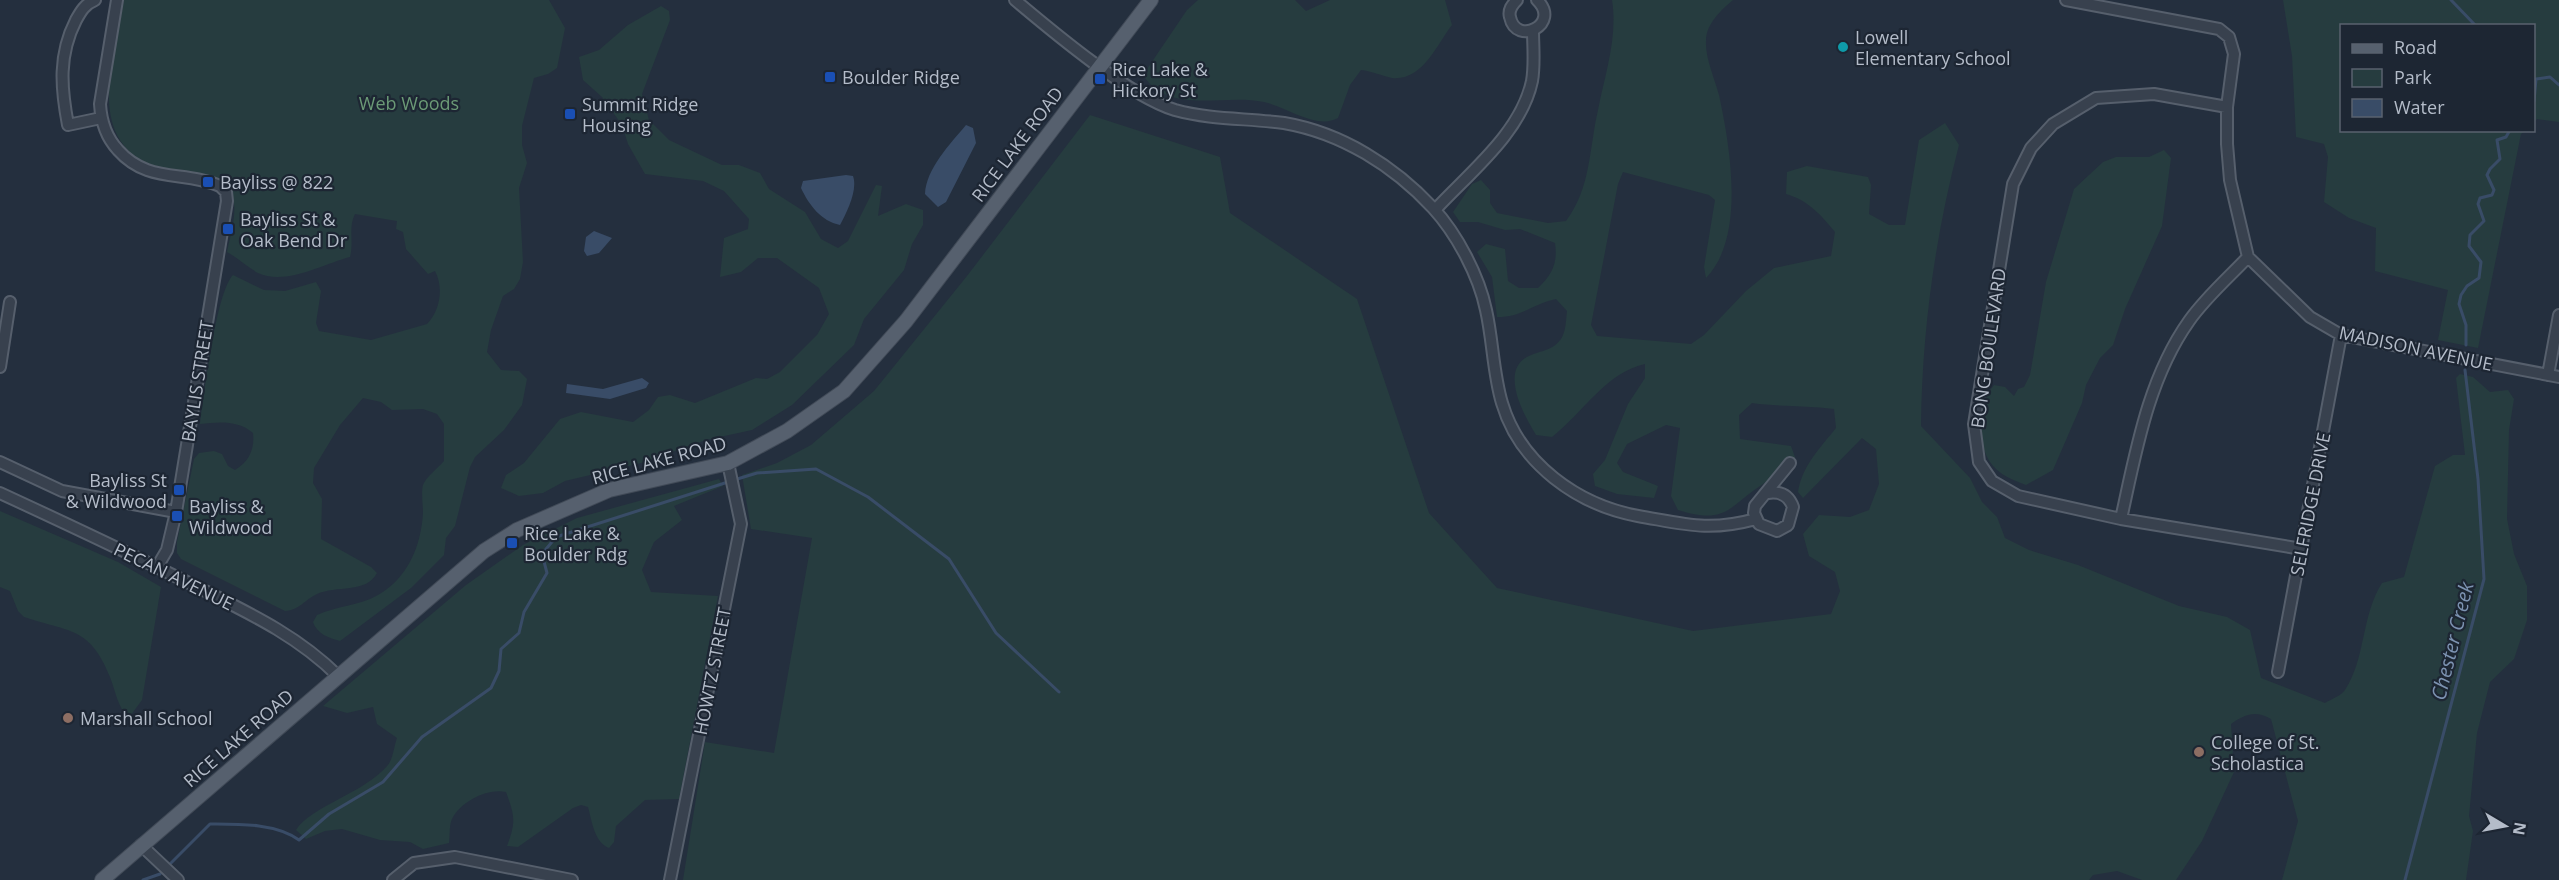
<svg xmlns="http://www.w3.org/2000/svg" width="2559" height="880" viewBox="0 0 2559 880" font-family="'Open Sans',sans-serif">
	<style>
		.green { fill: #263c3f }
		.water { fill: #394c67 }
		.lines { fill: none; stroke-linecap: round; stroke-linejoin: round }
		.stream { stroke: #394c67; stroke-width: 3 }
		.minor-casing { stroke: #565f6c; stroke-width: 14 }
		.major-casing { stroke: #414a57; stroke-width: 16 }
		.minor { stroke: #38414e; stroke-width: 10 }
		.major { stroke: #56606e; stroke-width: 14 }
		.culture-dot { fill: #0f9aa8; stroke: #1d2633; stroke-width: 2 }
		.transit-dot { fill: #1a4fb4; stroke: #1d2633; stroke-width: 2 }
		.education-dot { fill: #8d6e63; stroke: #1d2633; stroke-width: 2 }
		.labels { text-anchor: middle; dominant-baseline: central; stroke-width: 4.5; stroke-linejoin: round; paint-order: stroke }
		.poi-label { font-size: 18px; fill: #b4bcc9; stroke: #1d2633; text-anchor: start }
		.park-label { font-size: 18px; fill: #6b9a76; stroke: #1d2633 }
		.street-label { font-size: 18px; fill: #b4bcc9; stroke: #1d2633 }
		.water-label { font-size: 20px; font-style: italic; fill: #7c92b1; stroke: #1d2633 }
	</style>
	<rect width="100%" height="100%" fill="#242f3e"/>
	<path class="green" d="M124 0H549L565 28 557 68 548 74 534 78 522 126V145L527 163 519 188 523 262 520 279 514 289 503 296 491 330 487 352 501 370 519 371 527 379 522 405 504 430 475 457 470 467 455 526 446 538 444 555 411 588 340 641C329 638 317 634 313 622L317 615C336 606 359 606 378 595 408 578 421 546 423 513 423 505 421 493 423 485 426 477 438 468 444 461V424L437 414 423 409 392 410 381 402 363 398 340 425 314 468 313 483 322 499 321 539 371 567 377 573C366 594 336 585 317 594 304 600 300 610 285 611L181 559 177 553V542L194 459 199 453 214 451 222 454 228 466 235 470C249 462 255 449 253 433 238 420 219 422 200 424 204 396 216 292 233 275L264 290 285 291 316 282 321 291 316 323 319 331 371 340 427 324C440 311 444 288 435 271L428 274 406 249 403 232 396 229 397 221 355 214C348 227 354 243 350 257 323 264 285 286 258 273 247 267 238 258 227 252 232 228 243 197 222 179 199 175 171 174 150 165 84 136 115 54 124 0Z
		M1198 0H1295L1306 11 1330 0H1445L1452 25C1437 44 1423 81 1392 78 1382 76 1372 71 1361 70L1350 85 1338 118C1317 130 1287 107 1264 102 1223 93 1170 116 1143 75L1187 10Z
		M1612 0H1733C1721 10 1706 24 1706 41 1705 58 1715 79 1719 95 1730 146 1746 237 1706 278L1704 267 1715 200 1709 195 1623 172 1618 184 1591 325 1597 336 1691 344 1704 335 1746 291 1774 268 1831 256 1835 232C1821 215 1808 200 1786 194L1787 172 1807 166 1868 177 1871 185 1869 214 1889 225H1905L1919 140 1945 123 1959 145C1935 237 1922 331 1921 426L1970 478 1982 502 1997 517 2005 538 2029 550 2078 565 2179 606 2227 617 2250 630 2261 678 2325 703C2331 699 2341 696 2345 690 2366 658 2361 616 2382 583L2404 577 2435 466 2453 455H2465L2456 378 2460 374 2473 377 2490 392 2508 390 2514 399 2509 430 2507 519 2514 554 2527 586V620L2514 659 2490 682 2477 733 2469 816 2473 831 2466 880H2282L2298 821 2271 719C2256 710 2245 714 2231 724L2234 772 2202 841 2176 880H2142L2117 871 2093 875 2089 880H683L705 742 774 753 812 538 751 529 742 475 777 463 811 445 874 391 967 276 1090 115 1220 157 1230 213 1357 299 1429 513 1497 588 1693 631 1831 614 1840 591 1835 572 1809 556 1803 534 1819 515 1850 517 1869 510 1879 484 1876 449 1862 438 1803 498 1798 492C1802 466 1820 448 1836 428L1834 409C1806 405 1779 407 1752 403L1739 415 1740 439 1791 446 1796 460C1784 473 1780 473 1766 482 1729 505 1728 526 1678 510L1671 496 1680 428 1666 425 1627 444 1617 463 1623 472 1658 486 1654 498 1617 494 1595 486 1593 474 1605 460 1628 404 1645 378V364C1605 373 1583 413 1552 437L1536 435C1525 417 1498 370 1529 356 1542 350 1552 351 1561 339 1566 332 1566 319 1567 311L1556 299C1532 304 1523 317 1497 317L1492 277 1477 252 1486 244 1505 249 1508 281 1519 288H1538C1552 275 1558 263 1555 243L1520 229 1505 230 1478 222H1460L1453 212 1472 184 1481 180 1490 190V203L1497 213 1548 223 1566 221C1591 188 1589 149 1598 110 1605 74 1618 37 1612 0Z
		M2283 0H2559V122L2537 119 2534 122V26H2342V130L2525 131 2521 134 2478 348 2438 340 2448 290 2375 271 2376 228 2349 218 2324 202 2328 157 2324 144 2296 137 2292 56Z
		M661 6 669 11 670 20 642 94 649 120 669 140 722 165H739L760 173 769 189 805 212 821 239 838 248 848 241 876 185 882 186 878 216 906 204 923 210V225L912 244 904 270 864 319 854 345 792 405 752 430 706 440 641 463 565 481 543 493 519 496 501 488 506 475 524 463 560 419 581 412 633 422 649 410 658 397 670 395 695 403 756 378 767 379 780 372 817 335 829 314 819 288 777 258H758L741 272 720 277 724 238 748 229 749 219 724 191 703 181 645 174 628 144 622 125 602 97 583 80 579 57 599 50 628 25Z
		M2164 150 2171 158 2162 226 2125 309 2113 345 2100 358 2086 385 2082 403 2053 470 2026 485C2016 481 2004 477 1996 469 1975 449 1976 405 1994 385L2005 387 2014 396 2018 389 2024 387 2030 375 2046 282 2074 189 2103 162 2116 157H2149Z
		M719 479 723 486 674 506 682 520 654 542 642 570 651 592 718 596 679 799 645 800 616 826 614 842 609 848C594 842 592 821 588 807L581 805 573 808 518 847 507 846C516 822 515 816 506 792 488 788 461 801 452 819 449 825 450 836 449 843L423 849 410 842 380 840 342 829 325 831 306 839 296 830C311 806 365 793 388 765 393 759 394 746 397 738L377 724 373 707 347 713 323 706 466 585 523 545 577 518Z
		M0 511 118 562 161 587 142 700 128 719C117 704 116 693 110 677 90 626 68 632 24 617L18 611 10 591 0 587Z"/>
	<path class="water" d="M966 125 973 128 976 143 946 202 938 207 925 194C926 169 950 144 966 125Z
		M846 175 853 176C858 190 847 212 840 225 821 221 809 205 801 188L803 181Z
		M594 231 612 238 599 253 587 256 584 251 586 237Z
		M642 378 649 383 646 388 610 399 566 393 567 384 603 389Z"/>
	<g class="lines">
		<path class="stream" d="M2451 0 2476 26
			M2534 101 2536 79 2550 77 2559 85
			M2466 345V325L2459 304 2461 295 2467 286 2479 278 2481 262 2469 246 2470 235 2484 221 2478 204 2480 198 2492 195 2494 190 2487 175 2490 169 2500 159 2497 140 2506 137 2510 130
			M734 480 757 473 816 469 868 497 949 559 996 633 1059 692
			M171 863 210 824C238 824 276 823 299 840L329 814 383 782 422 737 491 688 499 671 501 649 519 633 524 612 547 573 542 554 556 537 728 482
			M143 880 160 874
			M2405 880 2484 579 2478 479 2465 370"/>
		<g class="minor-casing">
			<path id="minor" d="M95 0C85 4 81 11 76 20 58 55 61 88 68 125L101 118
				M117 0 100 104C101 121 106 137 118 150 148 184 184 170 220 186L226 192 227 201 176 512 167 550 157 567
				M1015 0C1053 32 1129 96 1175 110 1211 120 1247 118 1284 123 1342 133 1394 166 1433 208 1457 234 1479 276 1486 310 1493 341 1493 373 1502 403 1520 464 1578 505 1638 516 1685 524 1708 532 1756 519
				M1517 0C1512 5 1508 10 1510 17 1516 47 1562 24 1537 0
				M2066 0 2219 29 2229 37 2234 54 2227 107V144L2230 180 2248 257 2310 317 2341 335 2559 377
				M2227 107 2154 94 2096 98 2053 124 2031 148 2013 184 1974 424 1979 462 1992 481 2018 496 2121 519 2302 549
				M1435 210C1469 173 1521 133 1532 81 1535 65 1533 46 1533 30
				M0 367 10 302
				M2548 375 2559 315
				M0 462 62 491 176 512
				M0 493C67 524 133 555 199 588 249 613 298 636 338 676
				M1768 493C1781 491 1789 496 1793 507L1788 525 1777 531 1759 524 1754 513 1755 506 1790 463
				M2121 519C2136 451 2148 379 2189 321 2205 298 2229 277 2248 257
				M2278 672 2341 335
				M141 845 178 880
				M393 880 414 863 455 857 572 880
				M670 880 741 524 728 463"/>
		</g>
		<g class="major-casing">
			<path id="major" d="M102 880 484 551 517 530 609 490 728 463 787 431 844 391 906 321 1151 0"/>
		</g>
		<use href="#minor" class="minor"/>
		<use href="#major" class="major"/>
	</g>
	<circle class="culture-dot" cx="1843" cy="47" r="6"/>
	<g class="transit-dot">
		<rect x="824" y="71" width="12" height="12" rx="3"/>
		<rect x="1094" y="73" width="12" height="12" rx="3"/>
		<rect x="564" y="108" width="12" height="12" rx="3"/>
		<rect x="202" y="176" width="12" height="12" rx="3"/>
		<rect x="222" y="223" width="12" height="12" rx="3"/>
		<rect x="173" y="484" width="12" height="12" rx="3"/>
		<rect x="171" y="510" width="12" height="12" rx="3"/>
		<rect x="506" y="537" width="12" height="12" rx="3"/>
	</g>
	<g class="education-dot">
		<circle cx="68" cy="718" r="6"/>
		<circle cx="2199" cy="752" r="6"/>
	</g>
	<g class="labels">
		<g class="poi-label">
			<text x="1855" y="37">Lowell<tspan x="1855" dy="21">Elementary School</tspan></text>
			<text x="1112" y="69">Rice Lake &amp;<tspan x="1112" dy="21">Hickory St</tspan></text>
			<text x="842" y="77">Boulder Ridge</text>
			<text x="582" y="104">Summit Ridge<tspan x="582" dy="21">Housing</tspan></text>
			<text x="220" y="182">Bayliss @ 822</text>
			<text x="240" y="219">Bayliss St &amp;<tspan x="240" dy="21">Oak Bend Dr</tspan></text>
			<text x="167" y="480" text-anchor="end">Bayliss St<tspan x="167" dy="21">&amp; Wildwood</tspan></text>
			<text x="189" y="506">Bayliss &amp;<tspan x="189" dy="21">Wildwood</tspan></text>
			<text x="524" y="533">Rice Lake &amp;<tspan x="524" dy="21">Boulder Rdg</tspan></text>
			<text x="80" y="718">Marshall School</text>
			<text x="2211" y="742">College of St.<tspan x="2211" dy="21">Scholastica</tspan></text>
		</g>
		<g class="park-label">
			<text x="409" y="103">Web Woods</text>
		</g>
		<g class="street-label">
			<text transform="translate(1017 144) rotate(-53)">RICE LAKE ROAD</text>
			<text transform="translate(1988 348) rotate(-82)">BONG BOULEVARD</text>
			<text transform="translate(2416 348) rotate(12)">MADISON AVENUE</text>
			<text transform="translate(197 381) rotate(-81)">BAYLIS STREET</text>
			<text transform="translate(659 460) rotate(-15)">RICE LAKE ROAD</text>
			<text transform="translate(2310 504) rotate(-79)">SELFRIDGE DRIVE</text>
			<text transform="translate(174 576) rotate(26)">PECAN AVENUE</text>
			<text transform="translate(712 671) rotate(-79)">HOWTZ STREET</text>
			<text transform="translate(238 738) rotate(-41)">RICE LAKE ROAD</text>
		</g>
		<g class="water-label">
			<text transform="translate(2452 641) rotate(-76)">Chester Creek</text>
		</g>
	</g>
	<rect x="2340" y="24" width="195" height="108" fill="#1d2633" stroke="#59626f" stroke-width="1.5"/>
	<rect x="2352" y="44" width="30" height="9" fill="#56606e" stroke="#59626f" stroke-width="1.5"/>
	<text x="2394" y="54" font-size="18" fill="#b4bcc9">Road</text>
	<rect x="2352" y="69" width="30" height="18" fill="#263c3f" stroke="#59626f" stroke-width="1.5"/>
	<text x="2394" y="84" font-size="18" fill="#b4bcc9">Park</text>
	<rect x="2352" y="99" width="30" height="18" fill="#394c67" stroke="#59626f" stroke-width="1.5"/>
	<text x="2394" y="114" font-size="18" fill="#b4bcc9">Water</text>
	<g transform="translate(2505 826) rotate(100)" stroke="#1d2633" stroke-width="4.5" paint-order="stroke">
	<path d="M0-4.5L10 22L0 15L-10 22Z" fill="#b4bcc9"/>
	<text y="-9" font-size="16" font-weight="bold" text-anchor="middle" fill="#b4bcc9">N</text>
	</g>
</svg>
